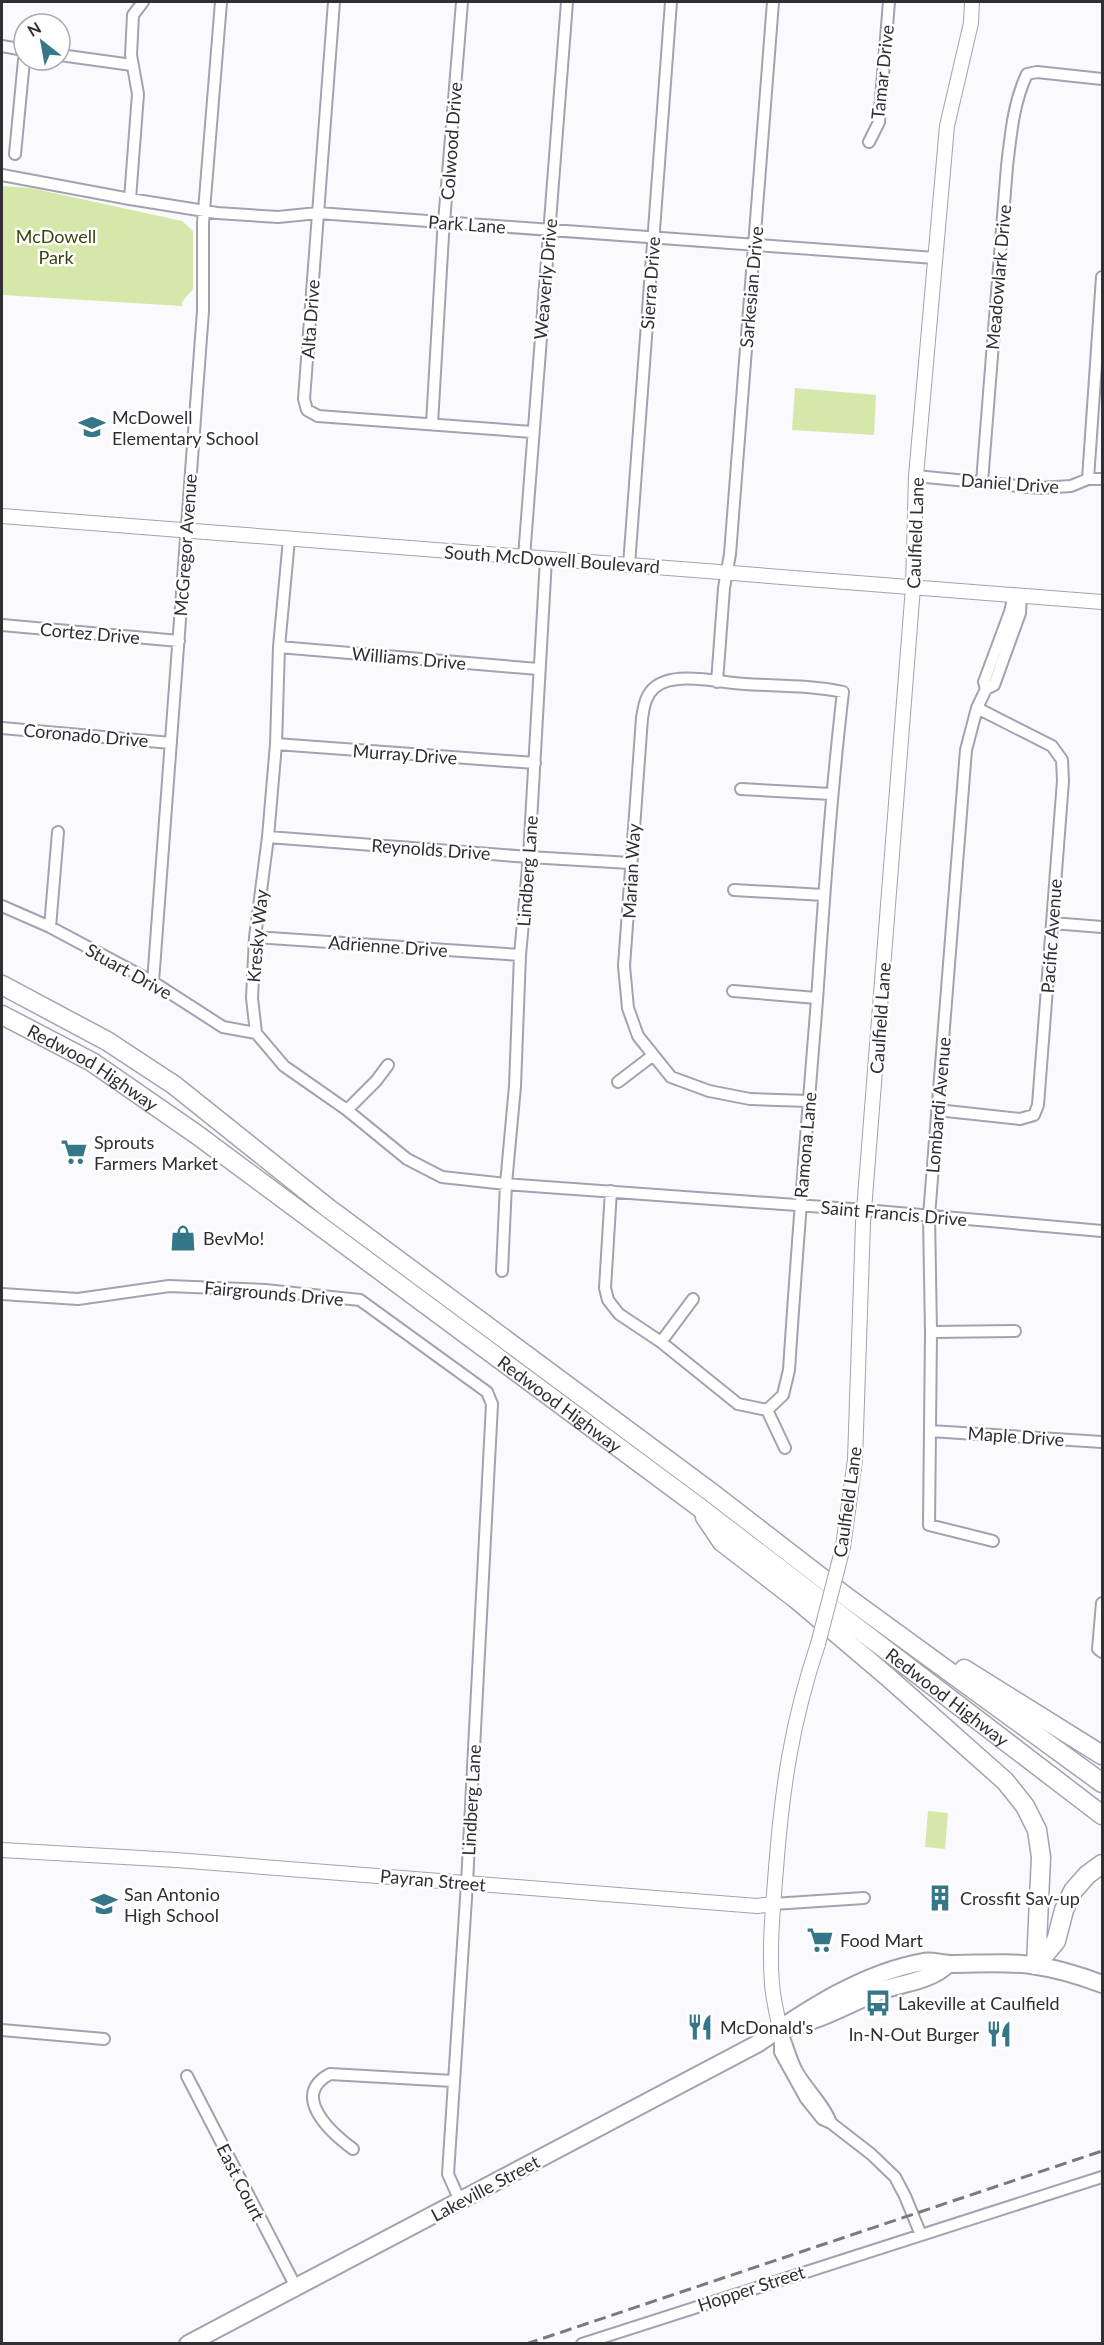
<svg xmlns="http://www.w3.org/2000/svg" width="1104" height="2345" viewBox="0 0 1104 2345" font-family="Lato,sans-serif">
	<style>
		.green { fill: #d5e8aa }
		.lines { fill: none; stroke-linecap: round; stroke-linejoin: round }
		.minor-casing { stroke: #a4a2ae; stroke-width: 14 }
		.secondary-casing { stroke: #a4a2ae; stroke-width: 16 }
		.primary-casing { stroke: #a4a2ae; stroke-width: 20 }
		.motorway-casing { stroke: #a4a2ae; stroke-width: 21 }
		.minor { stroke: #fff; stroke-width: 10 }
		.secondary { stroke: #fff; stroke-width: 14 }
		.primary { stroke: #fff; stroke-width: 16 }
		.motorway { stroke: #fff; stroke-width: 18 }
		.rail { stroke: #79797e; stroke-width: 3; stroke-dasharray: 12 6; stroke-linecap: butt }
		.secondary-bridge-casing { stroke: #a4a2ae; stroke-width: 16; stroke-linecap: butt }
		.secondary-bridge { stroke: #fff; stroke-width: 14 }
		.labels { text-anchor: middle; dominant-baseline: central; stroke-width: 5; stroke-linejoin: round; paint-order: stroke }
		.street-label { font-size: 18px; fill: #2f2f34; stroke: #fff }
		.park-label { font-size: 18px; fill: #39460b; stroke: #fff }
		.poi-label { font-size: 18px; fill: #2f2f34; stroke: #fff; text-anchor: start }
	</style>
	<rect width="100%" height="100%" fill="#faf9fe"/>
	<path class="green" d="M2 186 31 188 182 221 193 231V289L182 302V306L2 295Z
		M795 388 876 395 874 435 792 430Z
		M928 1811 948 1813 945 1849 925 1847Z"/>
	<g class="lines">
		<g class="minor-casing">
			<path id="minor" d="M334 2 304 399 307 410 318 416 532 432
				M2 46 24 50
				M60 55 132 65
				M869 142 879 122 889 2
				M15 154 24 60
				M2 175 130 199 217 213 278 217 318 213 935 258
				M130 199 138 94 131 55 133 15 143 2
				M432 424 443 235 462 2
				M916 476 1039 488 1071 486 1088 479H1102
				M1088 479 1102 277
				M982 482 1007 166C1011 134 1013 104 1027 74L1037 72 1102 79
				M289 539 279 647 276 744 268 837 255 937 252 998 256 1033 284 1066 347 1110 407 1159 442 1177 506 1184 865 1210 1102 1231
				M524 557 567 2
				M629 565 671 2
				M2 625 179 641
				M279 647 538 669
				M717 682 724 588 730 554 773 2
				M986 689 994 685 1020 613 1021 595
				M2 728 171 743
				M276 744 535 763
				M741 789 831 794
				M268 837 529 857 630 863
				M734 890 824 895
				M2 906 50 927 153 982 223 1027 256 1033
				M1052 923 1102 927
				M50 927 58 832
				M255 937 520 955
				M153 982 203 311V223L221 2
				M733 991 817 998
				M618 1082 652 1056
				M347 1110 376 1081 388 1065
				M937 1110 1020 1119 1034 1115 1038 1105 1063 781 1062 760 1052 746 977 708
				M611 1191 605 1288 608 1300 619 1314 661 1342 738 1404 767 1410 783 1395 789 1370C797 1247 807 1123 817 1000 824 897 831 795 843 692 810 685 779 686 745 684 721 683 674 670 654 688 645 696 644 707 642 718L624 966 628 1008 638 1036 671 1077 709 1091 750 1099 809 1101
				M502 1271 506 1184 515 1086 520 955 529 857 546 559
				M2 1294 78 1299 169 1286 265 1290 360 1300 487 1392 492 1404 467 1883 448 2174 460 2201
				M931 1332 1015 1331
				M661 1342 693 1299
				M767 1410 785 1448
				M930 1431 1102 1442
				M993 1541 929 1525 931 1332 929 1216 966 750 977 708 986 689 984 682 1010 612 1014 594
				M1102 1603 1098 1649 1102 1652
				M773 1904 864 1898
				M780 2029V2052L806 2099 822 2119 831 2123 871 2154 895 2177 905 2196 921 2235
				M2 2030 104 2039
				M783 2035C788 2047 791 2060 797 2071 807 2089 825 2105 831 2123
				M187 2076 296 2287
				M353 2149C330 2132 290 2095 330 2074L453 2081
				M582 2344 1102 2177"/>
		</g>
		<g class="secondary-casing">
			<path id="secondary" d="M2 516 1102 602
				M843 1547 855 1460 863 1223 913 587 916 476 947 126 971 23 972 2
				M2 1850 176 1860 757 1906 773 1904
				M780 2029C777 2014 773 1999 772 1984 769 1946 773 1906 776 1869 782 1788 792 1721 818 1644"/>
		</g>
		<g class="primary-casing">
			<path id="primary" d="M785 2028C820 2021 848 2004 880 1991 902 1983 931 1981 948 1964
				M188 2344 757 2044C807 2010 862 1973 923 1962 932 1960 941 1964 950 1964 979 1964 1009 1961 1037 1966 1059 1969 1081 1976 1102 1984"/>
		</g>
		<g class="motorway-casing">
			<g id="motorway">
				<path d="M2 985 107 1041 174 1085 328 1208 712 1493 848 1598 1102 1783"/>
				<path id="s1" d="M2 1015 92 1062 196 1134 695 1504 1102 1815"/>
				<path d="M705 1517 722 1542 796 1599 889 1678 1005 1781 1025 1806 1037 1830 1041 1857 1036 1965"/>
				<path d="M964 1669 1102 1755"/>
				<path d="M1036 1965 1056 1941 1064 1910 1073 1891 1087 1875 1102 1864"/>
			</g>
		</g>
		<use href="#minor" class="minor"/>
		<use href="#secondary" class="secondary"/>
		<use href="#primary" class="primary"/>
		<use href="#motorway" class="motorway"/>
		<path class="rail" d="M526 2344 1102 2151"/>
		<g class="secondary-bridge-casing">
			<path id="secondary-bridge" d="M818 1644 843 1547"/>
		</g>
		<use href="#secondary-bridge" class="secondary-bridge"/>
	</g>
	<defs>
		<g id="school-bare" transform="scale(2.07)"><path d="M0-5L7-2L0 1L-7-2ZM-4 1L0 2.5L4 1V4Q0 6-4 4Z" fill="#357789" stroke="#fff" stroke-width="2.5" paint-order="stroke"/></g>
		<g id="supermarket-bare" transform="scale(2.07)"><path d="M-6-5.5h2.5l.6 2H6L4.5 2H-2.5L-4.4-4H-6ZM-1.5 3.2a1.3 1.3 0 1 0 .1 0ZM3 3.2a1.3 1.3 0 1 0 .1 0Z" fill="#357789" stroke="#fff" stroke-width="2.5" paint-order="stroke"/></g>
		<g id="shop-bare" transform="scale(2.07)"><path d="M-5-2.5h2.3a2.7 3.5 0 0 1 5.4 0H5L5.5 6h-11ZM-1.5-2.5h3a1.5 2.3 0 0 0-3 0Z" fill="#357789" stroke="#fff" stroke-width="2.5" paint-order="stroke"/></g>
		<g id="building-bare" transform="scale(2.07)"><path d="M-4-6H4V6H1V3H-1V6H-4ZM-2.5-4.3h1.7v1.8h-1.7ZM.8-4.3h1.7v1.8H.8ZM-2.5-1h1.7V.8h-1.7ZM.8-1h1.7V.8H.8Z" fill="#357789" stroke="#fff" stroke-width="2.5" paint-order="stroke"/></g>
		<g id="bus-bare" transform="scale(2.07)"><path d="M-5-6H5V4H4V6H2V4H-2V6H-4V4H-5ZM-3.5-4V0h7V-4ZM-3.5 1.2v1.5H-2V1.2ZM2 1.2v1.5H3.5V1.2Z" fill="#357789" stroke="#fff" stroke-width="2.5" paint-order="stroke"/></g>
		<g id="restaurant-bare" transform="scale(2.07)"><path d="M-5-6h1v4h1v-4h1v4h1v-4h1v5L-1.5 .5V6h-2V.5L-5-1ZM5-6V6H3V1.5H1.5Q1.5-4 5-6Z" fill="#357789" stroke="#fff" stroke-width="2.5" paint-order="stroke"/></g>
	</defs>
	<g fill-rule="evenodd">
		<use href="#school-bare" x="92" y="427"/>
		<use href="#supermarket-bare" x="74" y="1152"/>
		<use href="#shop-bare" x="183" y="1238"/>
		<use href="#building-bare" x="940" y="1898"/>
		<use href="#school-bare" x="104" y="1904"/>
		<use href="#supermarket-bare" x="820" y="1940"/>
		<use href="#bus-bare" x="878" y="2003"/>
		<use href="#restaurant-bare" x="700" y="2027"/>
		<use href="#restaurant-bare" x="999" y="2034"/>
	</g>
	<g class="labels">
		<g class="street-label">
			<text transform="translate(882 72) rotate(-84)">Tamar Drive</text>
			<text transform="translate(451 141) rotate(-86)">Colwood Drive</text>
			<text transform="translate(467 224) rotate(4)">Park Lane</text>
			<text transform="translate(998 277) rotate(-85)">Meadowlark Drive</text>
			<text transform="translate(545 279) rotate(-85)">Weaverly Drive</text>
			<text transform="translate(650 283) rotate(-86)">Sierra Drive</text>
			<text transform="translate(751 287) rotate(-85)">Sarkesian Drive</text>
			<text transform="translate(310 319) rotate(-86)">Alta Drive</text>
			<text transform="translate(1010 483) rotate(4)">Daniel Drive</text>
			<text transform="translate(915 533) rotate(-88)">Caulfield Lane</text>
			<text transform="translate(185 545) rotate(-86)">McGregor Avenue</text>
			<text transform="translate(552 559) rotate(4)">South McDowell Boulevard</text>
			<text transform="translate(90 633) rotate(5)">Cortez Drive</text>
			<text transform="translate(409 658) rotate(5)">Williams Drive</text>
			<text transform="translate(86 735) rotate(5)">Coronado Drive</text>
			<text transform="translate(405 754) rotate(4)">Murray Drive</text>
			<text transform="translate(431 849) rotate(4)">Reynolds Drive</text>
			<text transform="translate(527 871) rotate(-86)">Lindberg Lane</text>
			<text transform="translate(631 871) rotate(-87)">Marian Way</text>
			<text transform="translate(257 936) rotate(-85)">Kresky Way</text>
			<text transform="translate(1051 936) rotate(-86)">Pacific Avenue</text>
			<text transform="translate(388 946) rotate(4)">Adrienne Drive</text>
			<text transform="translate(129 971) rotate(29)">Stuart Drive</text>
			<text transform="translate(880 1018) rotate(-86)">Caulfield Lane</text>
			<text stroke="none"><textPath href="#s1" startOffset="105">Redwood Highway</textPath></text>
			<text transform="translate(938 1105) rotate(-85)">Lombardi Avenue</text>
			<text transform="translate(805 1145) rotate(-85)">Ramona Lane</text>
			<text transform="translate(894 1213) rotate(5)">Saint Francis Drive</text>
			<text transform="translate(274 1293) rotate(5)">Fairgrounds Drive</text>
			<text stroke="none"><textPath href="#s1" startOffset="681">Redwood Highway</textPath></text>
			<text transform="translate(1016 1436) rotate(4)">Maple Drive</text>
			<text transform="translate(847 1502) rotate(-82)">Caulfield Lane</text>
			<text stroke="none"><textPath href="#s1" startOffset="1167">Redwood Highway</textPath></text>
			<text transform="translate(471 1800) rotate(-87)">Lindberg Lane</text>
			<text transform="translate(433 1880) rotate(5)">Payran Street</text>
			<text transform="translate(241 2182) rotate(63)">East Court</text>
			<text transform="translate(485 2188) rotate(-28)">Lakeville Street</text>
			<text transform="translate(751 2288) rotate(-18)">Hopper Street</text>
		</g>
		<g class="park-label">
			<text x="56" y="236">McDowell<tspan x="56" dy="21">Park</tspan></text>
		</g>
		<g class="poi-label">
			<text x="112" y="417">McDowell<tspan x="112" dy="21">Elementary School</tspan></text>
			<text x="94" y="1142">Sprouts<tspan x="94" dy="21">Farmers Market</tspan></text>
			<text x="203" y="1238">BevMo!</text>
			<text x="124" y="1894">San Antonio<tspan x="124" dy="21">High School</tspan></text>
			<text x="960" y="1898">Crossfit Sav-up</text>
			<text x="840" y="1940">Food Mart</text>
			<text x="898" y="2003">Lakeville at Caulfield</text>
			<text x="720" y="2027">McDonald's</text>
			<text x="979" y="2034" text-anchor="end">In-N-Out Burger</text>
		</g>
	</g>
	<rect width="1104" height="2345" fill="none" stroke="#2f2f34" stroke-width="6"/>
	<g transform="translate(42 42) rotate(329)"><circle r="28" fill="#ffffff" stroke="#acacae" stroke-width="1.5"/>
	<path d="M0-4.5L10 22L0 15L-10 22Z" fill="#357789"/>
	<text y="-9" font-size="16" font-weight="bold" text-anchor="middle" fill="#2f2f34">N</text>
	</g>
</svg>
